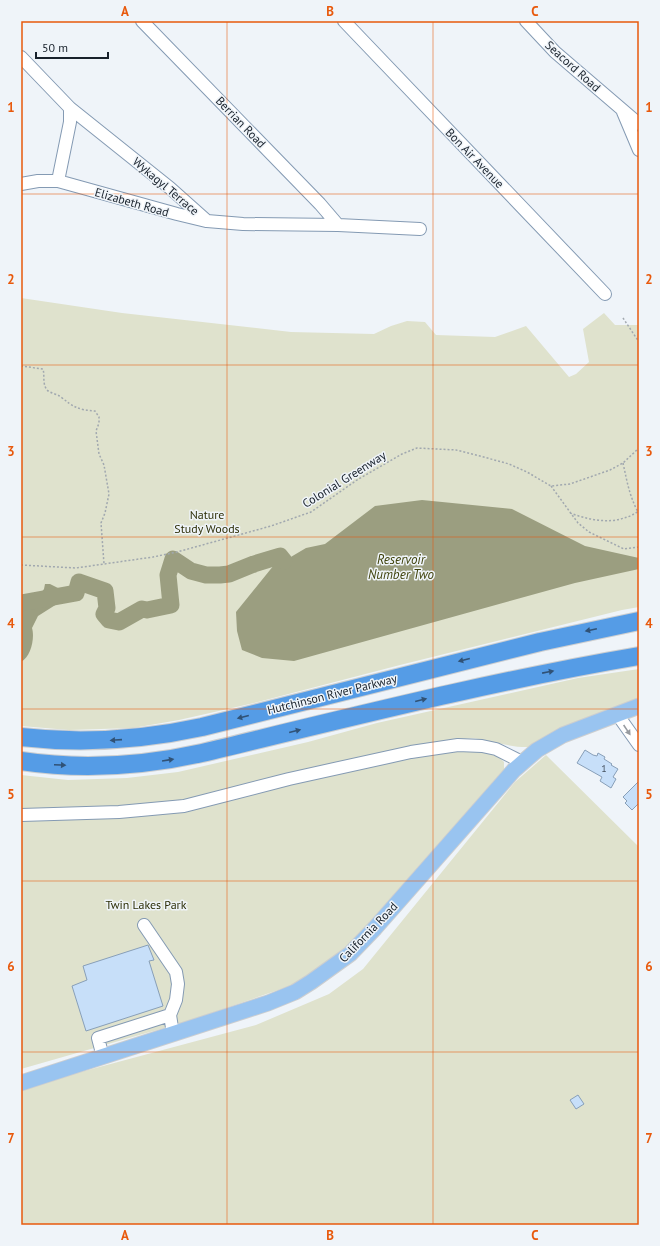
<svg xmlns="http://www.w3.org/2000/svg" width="660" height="1246" viewBox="0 0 660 1246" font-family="'PT Sans',sans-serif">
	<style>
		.green { fill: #dfe2cd }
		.water { fill: #9b9e80 }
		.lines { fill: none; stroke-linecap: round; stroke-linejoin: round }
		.river { stroke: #9b9e80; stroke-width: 17 }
		.building { fill: #c7dff9; stroke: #889fb8 }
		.minor-casing { stroke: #849ab3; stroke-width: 14 }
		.major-casing { stroke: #ccced0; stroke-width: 17 }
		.highway-casing { stroke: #ccced0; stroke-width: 20 }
		.path { stroke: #a1a8af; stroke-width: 1.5; stroke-dasharray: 2 2; stroke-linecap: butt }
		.minor { stroke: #fff; stroke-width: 12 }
		.major { stroke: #99c4f0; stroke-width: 15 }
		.highway { stroke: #559ce6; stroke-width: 18 }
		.oneway { fill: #305276 }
		.oneway2 { fill: #979ba0 }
		.grid { fill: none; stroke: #e8590c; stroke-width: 1; stroke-opacity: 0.55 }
		.labels { text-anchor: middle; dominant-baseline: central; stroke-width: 3; stroke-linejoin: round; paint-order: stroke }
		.number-label { font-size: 10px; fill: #44505e }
		.street-label { font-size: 12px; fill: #18212b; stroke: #eff4f9 }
		.park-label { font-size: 12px; fill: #2d2f07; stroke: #eff4f9 }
		.water-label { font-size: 13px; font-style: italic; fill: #3f420b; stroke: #eff4f9 }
		.neatline { fill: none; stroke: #e8590c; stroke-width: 1.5 }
		.grid-label { font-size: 13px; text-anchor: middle; font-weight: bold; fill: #e8590c }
	</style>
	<rect width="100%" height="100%" fill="#eff4f9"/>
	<path class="green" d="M21 298 122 313 291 332 374 334 391 326 407 321 425 322 436 335 495 337 526 326 569 377 576 374 589 362 583 329 604 313 615 325H639V607L622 610 400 665 254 703 179 720 133 728 69 730 21 726Z
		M639 669V700L531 747C513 748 496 742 479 739 452 736 427 750 404 759 433 754 465 746 494 755 498 756 501 759 504 762V772L365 931 342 952 293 985 185 1022 21 1069V775L68 780 127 778 178 772 308 742 377 723 578 678Z
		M546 755 639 847V1225H21V1088L256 1025 329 994 363 969 515 782Z"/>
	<path class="water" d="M422 500 512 509 585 546 639 558V569L575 583 294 661 262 658 242 650 237 631 236 612 274 565 284 561 306 548 325 544 375 506Z
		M45 584H50L70 594 68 597 38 616 32 628C35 638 31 657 21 662V599L28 597 36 600 44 589Z"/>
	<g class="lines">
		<path class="river" d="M21 603 76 593 79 582 105 591 107 608 104 614 109 620 119 622 142 609 147 610 171 605 168 575 173 559 191 571 206 575H220L229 574 254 564 280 556 284 561"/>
	</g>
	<path class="building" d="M585 750 593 755 597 756 598 753 605 757 604 759 612 764 611 765 618 769 613 777 616 779 611 788 600 781 602 777 577 763Z
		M639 781V803L632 810 625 803 627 801 623 797Z
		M148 945 154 960 149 961 163 1006 86 1031 72 986 87 980 83 966Z
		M578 1095 584 1104 576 1109 570 1100Z"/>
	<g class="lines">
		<g class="minor-casing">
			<path id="minor" d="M142 21 320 204 338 225
				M344 21 605 294
				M526 21 555 52 639 124
				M21 57 70 108 170 188 207 221 243 224 338 225 420 229
				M623 112 639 150
				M58 181 70 122V108
				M21 184 38 181H58L177 214 206 221
				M617 714 639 745
				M21 815 119 812 184 806 289 779 411 752 458 745 482 746 496 749 522 762
				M144 925 176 972 178 984 176 1000 170 1015
				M103 1057 98 1038 170 1015 173 1034"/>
		</g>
		<g class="major-casing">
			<path id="major" d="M21 1083 268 1003 295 992 311 982 350 954 375 928 514 770 537 750 563 735 639 706"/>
		</g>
		<g class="highway-casing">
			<path id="highway" d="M21 737C82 744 142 740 202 727L540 642 639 621
				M21 761C81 770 143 766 202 753 347 718 492 681 639 656"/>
		</g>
		<path class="path" d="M623 318 639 342
			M21 366 43 369C45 376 42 383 47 390 50 393 57 394 61 397 73 407 79 410 95 411L99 417V423L96 431 99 454 104 465 109 494 105 513 101 523 104 564
			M623 463C627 481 629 495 638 512
			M551 486 578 523 589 532 624 549 639 547
			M570 513C586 519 607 524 624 518 629 517 634 514 639 511
			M21 565 76 568 153 557 177 552 271 526 311 512 357 480 402 454 417 448 456 450 480 456 509 464 527 472 551 486 570 484 610 470 623 463 639 448"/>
		<use href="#minor" class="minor"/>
		<use href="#major" class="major"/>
		<use href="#highway" class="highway"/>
	</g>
	<defs><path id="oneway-solid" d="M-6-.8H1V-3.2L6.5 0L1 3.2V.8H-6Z"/></defs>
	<g class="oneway">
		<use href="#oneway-solid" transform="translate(591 630) rotate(168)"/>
		<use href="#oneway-solid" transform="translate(464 660) rotate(166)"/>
		<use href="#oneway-solid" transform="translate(548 672) rotate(-11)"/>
		<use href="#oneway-solid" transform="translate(421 700) rotate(-14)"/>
		<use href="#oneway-solid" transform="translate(243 717) rotate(166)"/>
		<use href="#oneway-solid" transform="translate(295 731) rotate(-14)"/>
		<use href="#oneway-solid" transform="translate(116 740) rotate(176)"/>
		<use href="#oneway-solid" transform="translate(168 760) rotate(-9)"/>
		<use href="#oneway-solid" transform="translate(60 765) rotate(3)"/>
	</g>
	<use class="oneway2" href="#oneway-solid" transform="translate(627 730) rotate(56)"/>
	<path class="grid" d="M227 21V1225M433 21V1225M21 194H639M21 365H639M21 537H639M21 709H639M21 881H639M21 1052H639"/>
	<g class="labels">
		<g class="number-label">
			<text x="604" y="768">1</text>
		</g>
		<g class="street-label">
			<text transform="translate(573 66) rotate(42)">Seacord Road</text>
			<text transform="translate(241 122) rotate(46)">Berrian Road</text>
			<text transform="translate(475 158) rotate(46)">Bon Air Avenue</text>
			<text transform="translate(166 186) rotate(40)">Wykagyl Terrace</text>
			<text transform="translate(132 202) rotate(16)">Elizabeth Road</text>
			<text transform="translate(344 479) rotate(-32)">Colonial Greenway</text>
			<text transform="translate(332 694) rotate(-14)">Hutchinson River Parkway</text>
			<text transform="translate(368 932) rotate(-46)">California Road</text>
		</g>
		<g class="park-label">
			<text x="207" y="514">Nature<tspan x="207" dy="14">Study Woods</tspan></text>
			<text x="146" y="904">Twin Lakes Park</text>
		</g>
		<g class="water-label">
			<text x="401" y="559">Reservoir<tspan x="401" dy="15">Number Two</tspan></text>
		</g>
	</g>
	<rect width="660" height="1246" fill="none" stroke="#eff4f9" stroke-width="44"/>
	<path d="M36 52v6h72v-6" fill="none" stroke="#18212b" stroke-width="2"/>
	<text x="42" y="52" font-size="12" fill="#18212b" stroke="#eff4f9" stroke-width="3" paint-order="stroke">50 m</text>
	<rect x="22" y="22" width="616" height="1202" class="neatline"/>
	<g class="grid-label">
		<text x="125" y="16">A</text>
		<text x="330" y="16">B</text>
		<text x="535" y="16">C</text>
		<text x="11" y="112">1</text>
		<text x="649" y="112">1</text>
		<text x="11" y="284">2</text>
		<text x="649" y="284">2</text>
		<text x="11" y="456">3</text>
		<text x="649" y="456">3</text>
		<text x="11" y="628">4</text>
		<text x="649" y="628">4</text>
		<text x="11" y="799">5</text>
		<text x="649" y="799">5</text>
		<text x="11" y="971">6</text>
		<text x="649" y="971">6</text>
		<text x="11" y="1143">7</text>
		<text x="649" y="1143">7</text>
		<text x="125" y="1240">A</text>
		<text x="330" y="1240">B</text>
		<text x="535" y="1240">C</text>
	</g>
</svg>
